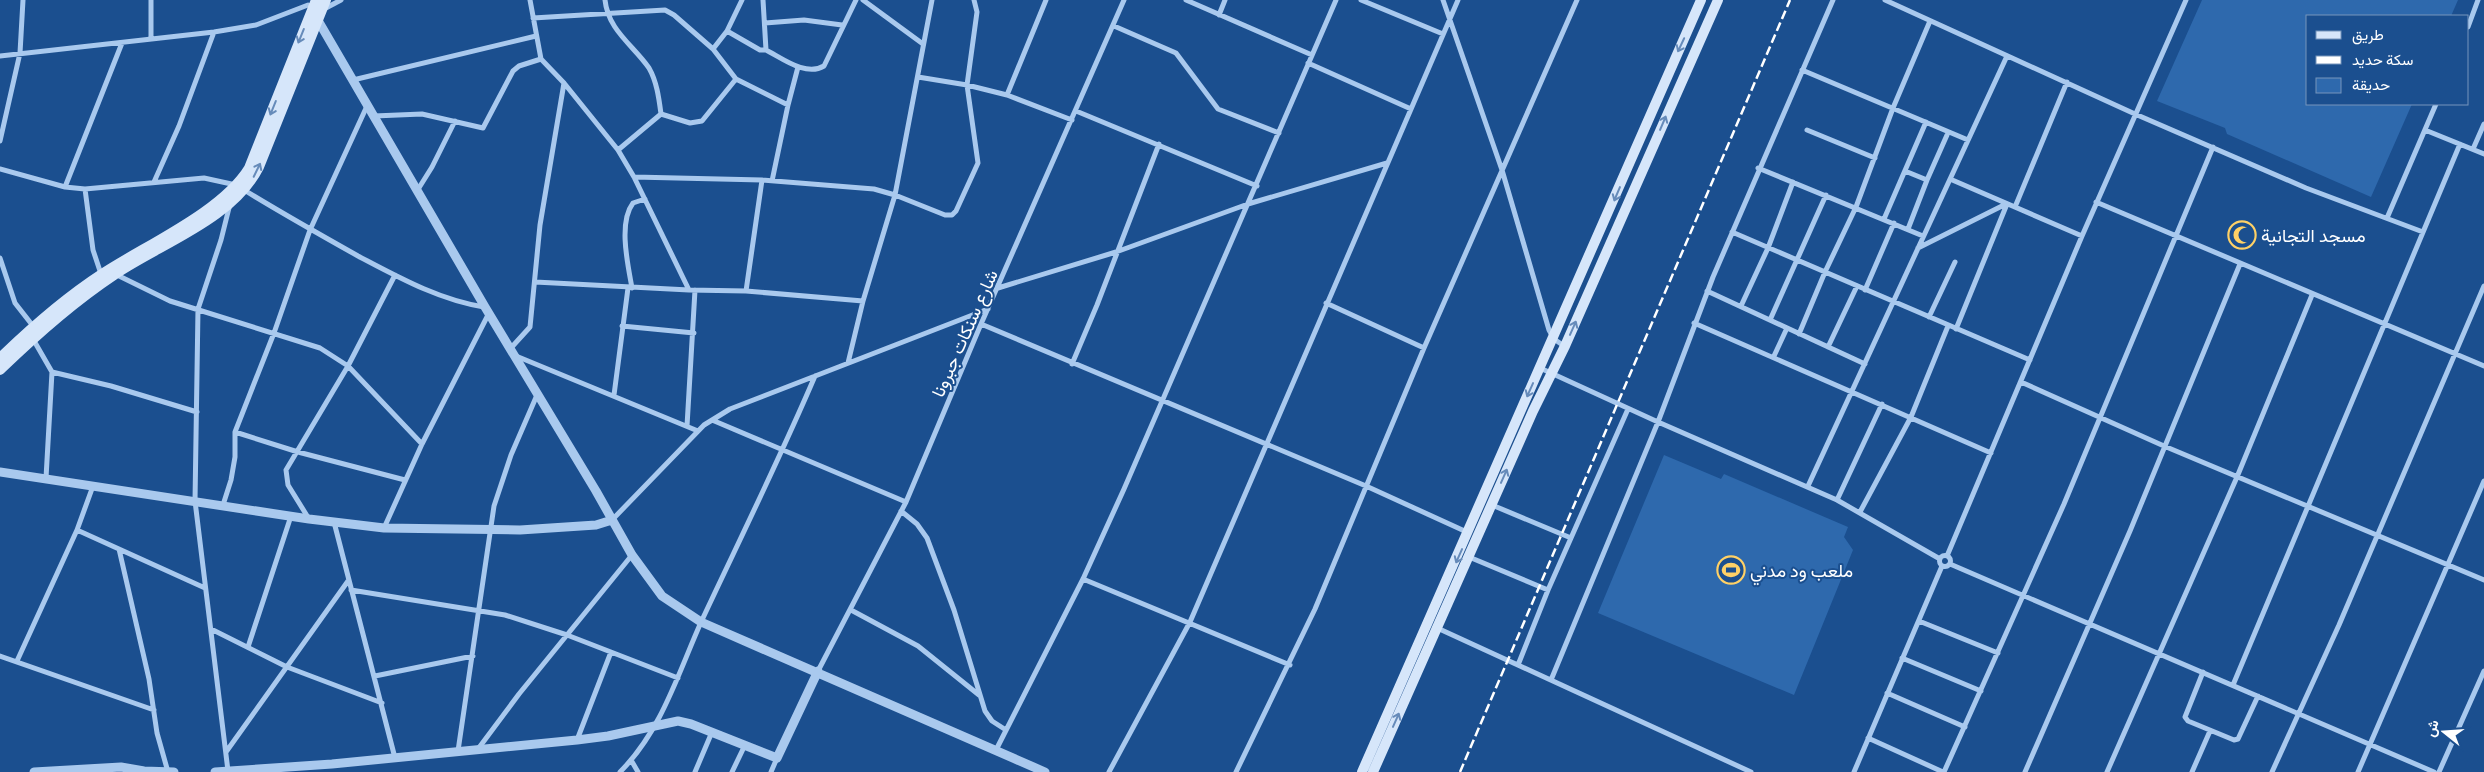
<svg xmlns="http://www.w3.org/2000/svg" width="2484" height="772" viewBox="0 0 2484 772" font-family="Ubuntu,Vazirmatn,sans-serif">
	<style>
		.green { fill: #2e69ad }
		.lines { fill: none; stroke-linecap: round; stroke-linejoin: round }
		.minor { stroke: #a9c9ee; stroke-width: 5 }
		.tertiary { stroke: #a9c9ee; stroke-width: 9 }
		.secondary { stroke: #d6e6fa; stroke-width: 10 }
		.rail { stroke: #fff; stroke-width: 2.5; stroke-dasharray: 9 4; stroke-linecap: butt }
		.oneway { stroke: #668bba }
		.labels { text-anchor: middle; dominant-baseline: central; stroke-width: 4; stroke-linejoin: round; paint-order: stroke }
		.poi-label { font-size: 18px; fill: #fff; stroke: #1b4f8f; text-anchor: start }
		.street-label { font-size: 18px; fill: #fff; stroke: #1b4f8f }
	</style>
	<rect width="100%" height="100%" fill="#1b4f8f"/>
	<path class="green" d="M2202 0H2458L2451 16H2308V104H2412L2371 197 2227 134 2225 128 2157 101Z
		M1664 455 1721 479 1724 474 1848 527 1844 537 1853 550 1794 695 1598 613Z"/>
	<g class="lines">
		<path class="minor" d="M530 0 541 59 564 83 618 150 634 177 689 290
			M605 0C608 30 633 45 649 68 657 82 659 99 661 114L690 123 702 121 736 79
			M763 0 766 50C782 58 806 77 824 66L856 0
			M863 0 923 44
			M1186 0 1312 55
			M1361 0 1443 34
			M1443 0 1502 170 1549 330 1554 339 1564 346
			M1885 0 2135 114 2306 188 2423 232
			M324 9 341 0
			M1219 15 1225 0
			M533 18 665 10 674 15 713 49 736 79 788 105
			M765 23 804 20 842 25
			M1114 26 1176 53 1218 109 1279 133
			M2468 27 2478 0
			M727 31 760 50H766
			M151 39V0
			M713 49 727 31 742 0
			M0 56 214 32 256 25 308 5
			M1308 63 1411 109
			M1802 70 1968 140
			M918 77 967 85 1007 95 1072 120
			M353 80 536 36
			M1007 95 1046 0
			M1076 111 1257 186
			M374 116 422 114 483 128 513 71 519 66 541 59
			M1807 130 1875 158
			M2425 130 2484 154
			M0 141 20 53 23 0
			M2473 149 2484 124
			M618 150 661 114
			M1758 168 1923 236
			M0 169 65 187 85 189 204 178 236 185C276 210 317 233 358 256 398 277 439 300 484 307
			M1905 171 1927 180 1908 229
			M634 177 762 180 874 189 895 195 945 215H952L956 211 978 163 967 85 977 12 974 0
			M1950 179 2082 236
			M1927 180 1947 135
			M772 181 788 105 798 67
			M154 182 179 126 214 32
			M65 187 122 43
			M85 189 93 250 101 274
			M417 191 432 167 455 121
			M2096 202 2484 366
			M2015 207 2067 82
			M2387 218 2436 104
			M1884 219 1926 122
			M1732 232 2030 360
			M1918 248 2006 204
			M0 258 15 303 33 326
			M115 274 170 301 320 348 348 366 422 444
			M535 282 689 290 746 291 863 301
			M632 288C628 265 618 223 633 203L645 199
			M998 288 1116 252 1248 204 1387 163
			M1865 290 1894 223
			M746 291 762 180
			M1707 291 1865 364
			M1326 303 1424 348
			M1741 306 1768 248 1793 182
			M1929 317 1955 262
			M1770 320 1826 195
			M1694 323 1991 453
			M981 324 1366 486 1469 533
			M622 326 694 333
			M1956 329 2007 204
			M1799 334 1825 272 1856 207 1893 108 1930 21
			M33 339 52 372 46 478
			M1828 347 1857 286
			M510 349 530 327 540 225 564 83
			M516 356 698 431
			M1774 356 1787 328
			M848 363 863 301 895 195 932 0
			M1072 364 1097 305 1159 144
			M1540 368 1658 422 1837 500 1940 559
			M52 372 111 386 197 412
			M2021 382 2164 446 2484 580
			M614 395 628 288
			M712 420 906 502
			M687 426 695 290
			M235 432 298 452 405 480
			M1808 486 2007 56
			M1837 500 1882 404
			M223 505 231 480 235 457V432L274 333 310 230 367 106
			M1492 505 1571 538
			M901 511 917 524 927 538 954 610 985 711 992 721 1006 730
			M1860 512 1911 417 1948 326
			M309 519 288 485 286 470 348 366 395 275
			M612 520 704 425 730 409 988 309
			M334 522 395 758
			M384 528 422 444 489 313
			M77 530 205 588
			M119 549 149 679 157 733 168 772
			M1939.5 561a5.5 5.5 0 1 1 11 0a5.5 5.5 0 1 1-11 0Z
			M1947 556 2082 236 2186 0
			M1469 557 1548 590
			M1950 564 2434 772
			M1083 579 1290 665
			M351 590 505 615 567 635 678 678
			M851 610 918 646 979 695
			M1919 621 1998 653
			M1435 627 1751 772
			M211 629 287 667 382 703
			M248 647 291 516
			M0 656 154 710
			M1902 658 1981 691
			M17 661 77 530 93 486
			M1518 665 1548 590 1628 409
			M818 671 906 502 981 324 1124 0
			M2203 672 2185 717 2188 721 2234 740 2238 739 2258 696
			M375 676 473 656
			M1551 680 1658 422 1713 277 1833 0
			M2233 685 2460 144
			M1887 693 1965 727
			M1868 738 1943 772
			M577 740 611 652
			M478 749 519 694 632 555
			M996 750 1083 579 1124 489 1336 0
			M458 751 494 506 511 455 537 395
			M226 752 348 581
			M631 760 638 772
			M228 771 195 501 198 309 221 240 230 204
			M620 772C662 730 678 673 702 620 740 539 780 458 815 376
			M695 772 712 732
			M732 772 745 745
			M771 772 777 758
			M1109 772 1190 622 1458 0
			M1236 772 1315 609 1424 348 1577 0
			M1854 772 1942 566
			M1944 772 2064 504 2213 147
			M2025 772 2130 531 2240 264
			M2107 772 2237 477 2312 295
			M2192 772 2210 731
			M2272 772 2339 625 2484 286
			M2358 772 2484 481
			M2439 772 2484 671"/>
		<path class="tertiary" d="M316 17 485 307 596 491 632 555 662 596 701 622 1045 772
			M0 472 309 519 384 528 520 530 596 525 612 520
			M34 772 121 767 144 771 174 772
			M215 772 332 764 577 740 608 736 678 721 691 724 777 758 818 671"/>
		<path class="secondary" d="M0 358C32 327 65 298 102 274 146 245 222 212 249 168L316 0
			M0 370C36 335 72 303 114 275 161 243 232 220 259 167L326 0
			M1362 772C1477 516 1589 258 1701 0
			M1373 772 1533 411 1565 346 1718 0"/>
		<path class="rail" d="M1460 772 1790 0"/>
	</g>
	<defs><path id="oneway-shaft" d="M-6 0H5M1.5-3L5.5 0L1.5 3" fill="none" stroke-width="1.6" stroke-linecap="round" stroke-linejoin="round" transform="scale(1.25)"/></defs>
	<g class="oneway">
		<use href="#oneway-shaft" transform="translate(301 36) rotate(112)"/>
		<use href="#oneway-shaft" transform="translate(1681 45) rotate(115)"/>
		<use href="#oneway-shaft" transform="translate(273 108) rotate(112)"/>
		<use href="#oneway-shaft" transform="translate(1663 123) rotate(-67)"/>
		<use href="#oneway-shaft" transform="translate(257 170) rotate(-64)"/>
		<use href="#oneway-shaft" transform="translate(1617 194) rotate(113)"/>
		<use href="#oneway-shaft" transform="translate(1573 328) rotate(-66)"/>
		<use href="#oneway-shaft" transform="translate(1530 390) rotate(114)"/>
		<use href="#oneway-shaft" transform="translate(1504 476) rotate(-66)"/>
		<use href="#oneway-shaft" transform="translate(1459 556) rotate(114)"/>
		<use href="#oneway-shaft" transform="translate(1396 720) rotate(-66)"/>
	</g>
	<defs>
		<g id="mosque-ring" transform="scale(1.4375)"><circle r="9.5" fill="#1b4f8f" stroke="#ffd166" stroke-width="1.5"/><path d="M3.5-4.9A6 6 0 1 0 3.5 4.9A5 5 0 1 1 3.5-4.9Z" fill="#ffd166"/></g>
		<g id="stadium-ring" transform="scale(1.4375)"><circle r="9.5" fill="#1b4f8f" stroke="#ffd166" stroke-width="1.5"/><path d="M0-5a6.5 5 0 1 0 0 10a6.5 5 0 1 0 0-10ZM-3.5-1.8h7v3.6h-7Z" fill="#ffd166"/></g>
	</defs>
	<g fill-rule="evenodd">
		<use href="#mosque-ring" x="2242" y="235"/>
		<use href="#stadium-ring" x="1731" y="570"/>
	</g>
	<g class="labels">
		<g class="poi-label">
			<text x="2261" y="235">مسجد التجانية</text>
			<text x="1750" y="570">ملعب ود مدني</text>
		</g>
		<g class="street-label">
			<text transform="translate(964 333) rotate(-66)">شارع سنكات جبرونا</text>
		</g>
	</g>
	<rect x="2306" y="15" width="162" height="90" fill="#1b4f8f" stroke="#7695bc"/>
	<rect x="2316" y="31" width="25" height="8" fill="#d6e6fa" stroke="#7695bc"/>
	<text x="2352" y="40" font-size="15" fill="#ffffff">طريق</text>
	<rect x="2316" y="56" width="25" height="8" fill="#ffffff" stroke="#7695bc"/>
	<text x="2352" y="65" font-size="15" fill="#ffffff">سكة حديد</text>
	<rect x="2316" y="78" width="25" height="15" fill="#2e69ad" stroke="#7695bc"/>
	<text x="2352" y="90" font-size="15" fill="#ffffff">حديقة</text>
	<g transform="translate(2444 732) rotate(287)" stroke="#1b4f8f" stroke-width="4" paint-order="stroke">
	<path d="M0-4L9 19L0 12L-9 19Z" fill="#ffffff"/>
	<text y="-8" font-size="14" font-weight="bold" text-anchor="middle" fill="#ffffff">ش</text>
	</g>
</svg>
